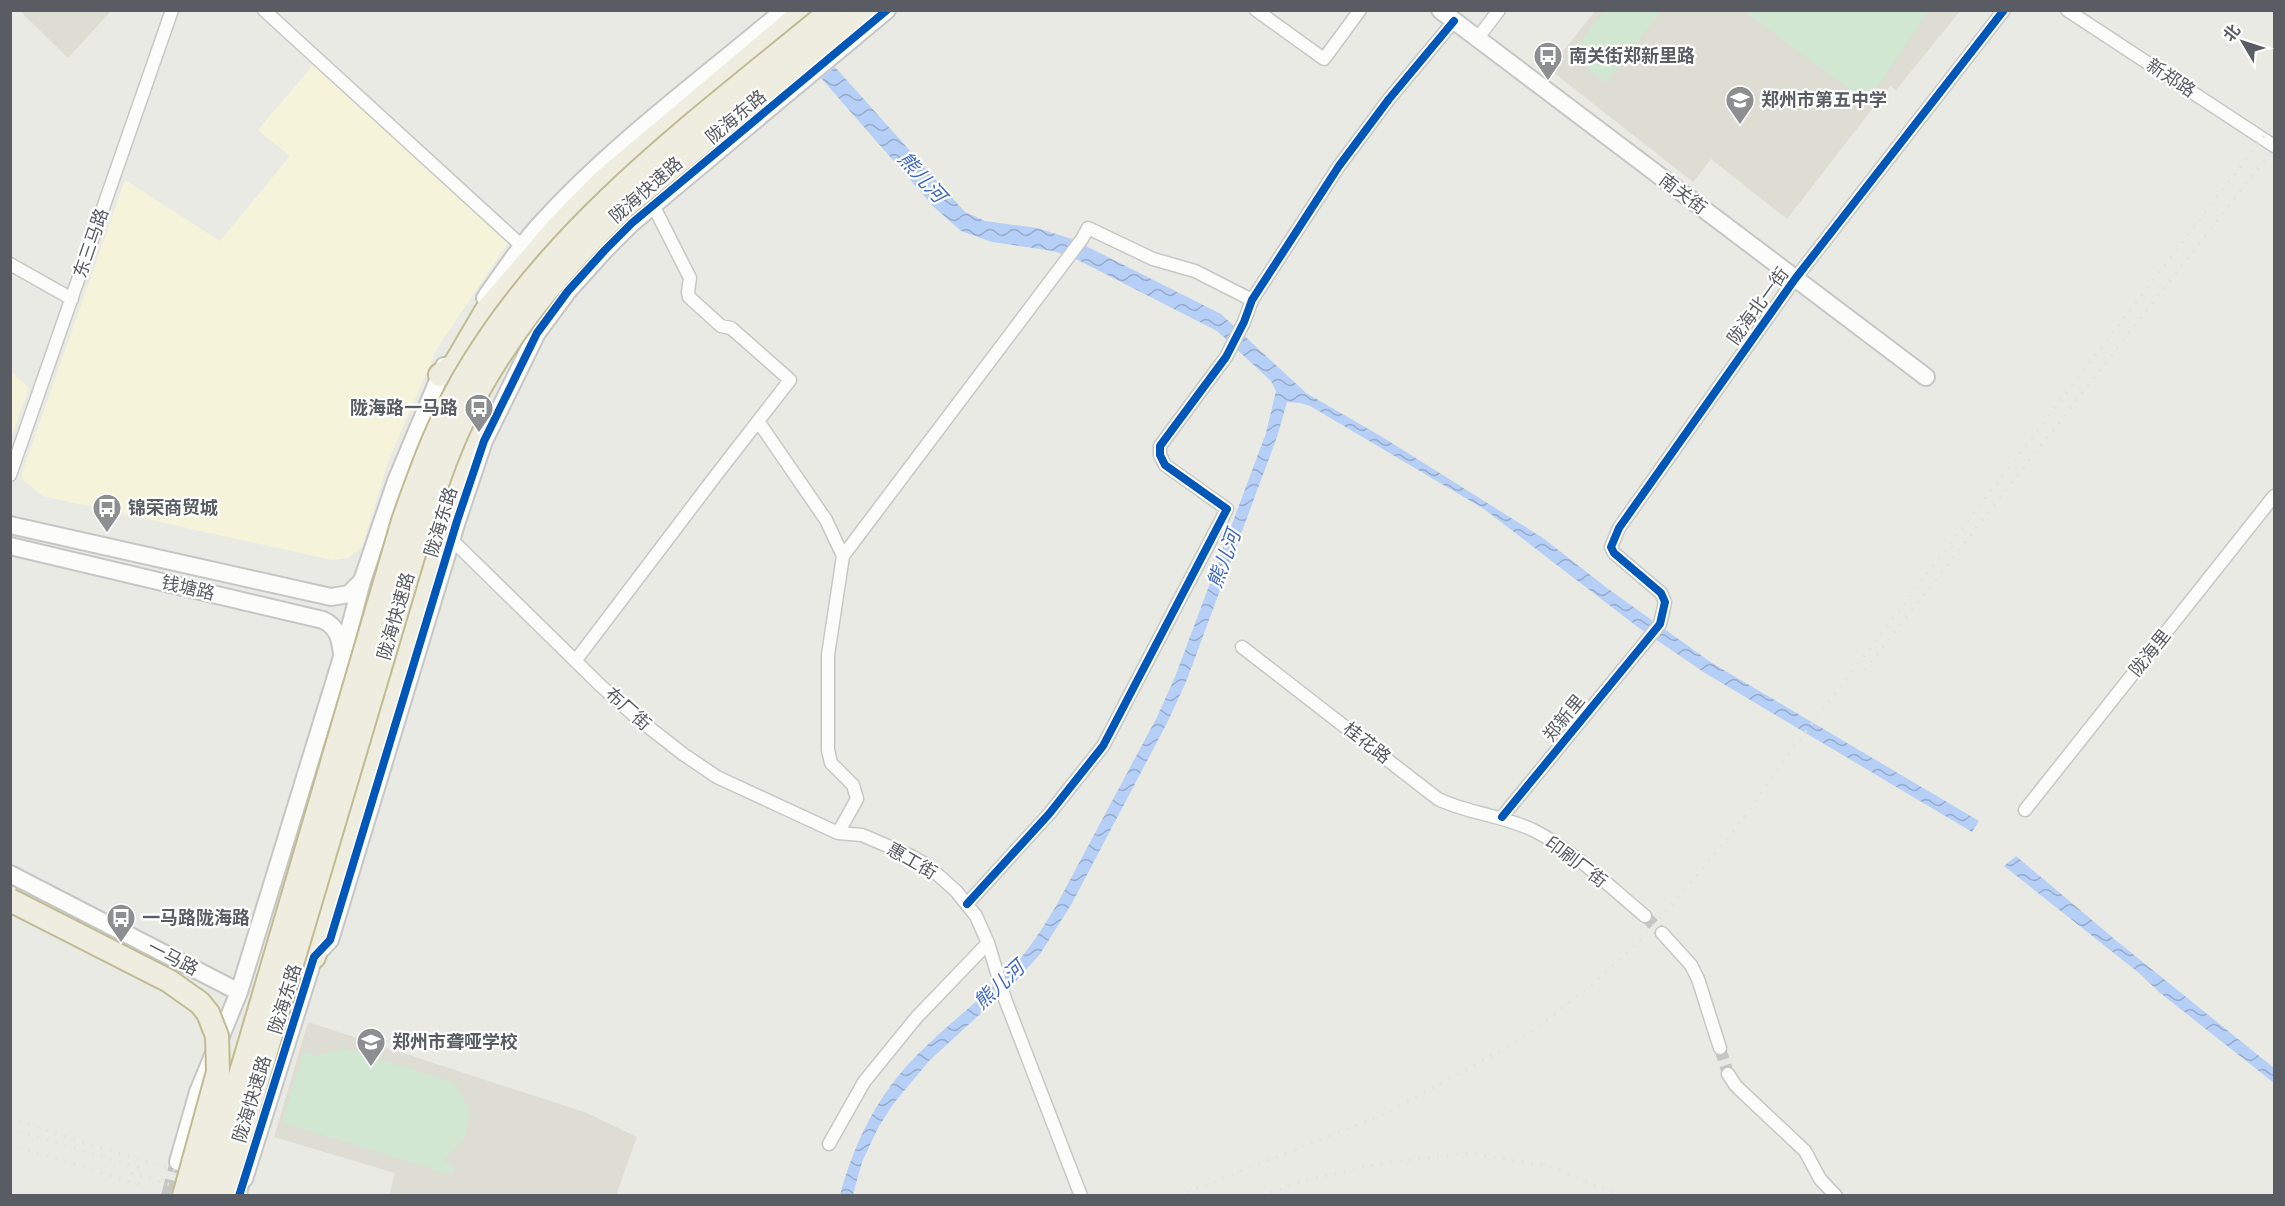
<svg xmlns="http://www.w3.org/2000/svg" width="2285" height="1206" viewBox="0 0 2285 1206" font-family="Arial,'Noto Sans SC',sans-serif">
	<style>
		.commercial { fill: #f5f4db }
		.education { fill: #ddddd3 }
		.garden { fill: #d1e7d2 }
		.water { fill: url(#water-waves) }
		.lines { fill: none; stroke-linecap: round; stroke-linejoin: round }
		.street-tunnel { stroke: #c6c6c4; stroke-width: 12; stroke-dasharray: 12 6; stroke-linecap: butt }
		.secondary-tunnel { stroke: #c6c6c4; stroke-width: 16; stroke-dasharray: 16 8; stroke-linecap: butt }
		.street-casing { stroke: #c6c8c6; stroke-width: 15 }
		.secondary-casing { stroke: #c6c6c6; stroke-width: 20 }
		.highway-casing { stroke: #c1bb91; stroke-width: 26 }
		.street { stroke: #fcfcfb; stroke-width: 12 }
		.secondary { stroke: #fcfcfb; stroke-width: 16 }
		.highway { stroke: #eeede0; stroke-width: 22 }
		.rail { stroke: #e2e2e1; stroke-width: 3; stroke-dasharray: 1.5 8; stroke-linecap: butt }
		.highway-bridge-casing { stroke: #c1bb91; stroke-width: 26; stroke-linecap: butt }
		.highway-bridge { stroke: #eeede0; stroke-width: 22 }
		.cycleway-casing { stroke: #fff; stroke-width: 11 }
		.cycleway { stroke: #0057b8; stroke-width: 8 }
		.labels { text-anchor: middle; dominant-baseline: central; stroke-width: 4.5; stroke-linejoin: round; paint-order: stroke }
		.poi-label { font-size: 18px; font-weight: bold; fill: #595c62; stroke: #fff; text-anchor: start }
		.street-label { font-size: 18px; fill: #595c62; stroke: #fff }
		.water-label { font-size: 20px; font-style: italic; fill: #4069c3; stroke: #fff }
	</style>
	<defs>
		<pattern id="water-waves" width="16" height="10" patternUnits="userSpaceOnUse" patternTransform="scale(1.5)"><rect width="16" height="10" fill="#b5cff7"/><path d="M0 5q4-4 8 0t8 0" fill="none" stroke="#96abcb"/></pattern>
	</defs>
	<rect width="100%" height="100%" fill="#eaeae4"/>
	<path class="commercial" d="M313 65 508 243 436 350 388 462 362 547 348 558 332 560 43 496 23 480 22 473 125 180 220 241 290 156 258 130Z
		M11 372 29 388 11 437Z"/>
	<path class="education" d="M20 11H111L68 58Z
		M1595 11H1960L1896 90 1890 86 1787 219 1711 159 1693 182 1549 69Z
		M308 1022 587 1113 637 1137 616 1195 389 1196 395 1173 274 1137Z"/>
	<path class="garden" d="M1605 10 1661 11 1606 83 1570 55Z
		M1744 11H1929L1867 102Z
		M339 1047 453 1082 465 1101 469 1111 468 1125 463 1140 442 1161 455 1166 452 1175 282 1122 304 1052 318 1056 338 1050Z"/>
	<path class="water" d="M835 67 965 212 985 221 1037 228 1072 239 1221 314 1306 393 1384 438 1543 538 1607 588 1712 663 1979 821 1972 832 1705 673 1639 628 1484 509 1310 406 1300 403 1287 402 1277 437 1186 682 1167 723 1071 905 1040 954 1016 981 929 1061 894 1103 879 1126 862 1162 853 1195H840C855 1140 878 1094 919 1053 952 1020 990 993 1020 959 1034 942 1045 924 1056 906L1157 717 1175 677 1266 433 1276 391 1271 381 1217 331 1074 258 1053 251 992 242 961 231 934 207 821 78Z
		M2016 856 2118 942 2274 1068V1083L2159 992 2139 973 2004 866Z"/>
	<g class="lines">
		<path class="street-tunnel" d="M1645 916 1662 933
			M1720 1048 1728 1074"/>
		<path class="secondary-tunnel" d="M169 1196 178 1162
			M239 1196 244 1179"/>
		<g class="street-casing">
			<path id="street" d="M264 10 522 246
				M1256 10 1324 59 1360 10
				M2067 10 2274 146
				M1477 39 1499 10
				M10 264 72 299
				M758 421 826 520 843 556 828 655V750L831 763 853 785 857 799 838 833
				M10 475 172 10
				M451 539 601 686 637 718 683 754 717 777 838 833 862 835 911 856 927 865 956 891 976 916 988 943 1005 999 1081 1196
				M843 556 1082 239 1088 228 1153 259 1195 271 1252 300
				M1242 647 1438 799C1469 814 1503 815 1535 831 1574 851 1611 888 1645 916
				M576 660 717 474 790 380 731 328 721 326 689 297 688 292 690 278 653 205
				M2025 810 2274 496
				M1502 817 1660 624 1665 602 1661 593 1614 553 1611 547 1619 528 1795 279 2004 10
				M967 904 1049 814 1103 746 1227 509 1165 465 1160 455V446L1226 357 1244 322 1252 300 1339 166 1389 99 1454 21
				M1662 933 1691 965 1698 979 1720 1048
				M1728 1074 1736 1086 1805 1151 1820 1179 1836 1196
				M829 1144 864 1082 916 1018 988 943"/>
		</g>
		<g class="secondary-casing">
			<path id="secondary" d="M1440 10 1926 377
				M485 298C504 271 523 242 546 218 617 141 704 78 784 10
				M10 525 331 597 349 594 362 581
				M10 546 323 620C338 627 340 639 342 653
				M10 874 239 992
				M178 1162 198 1092 239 992 342 657 362 581 396 481 444 366
				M244 1179 314 957 330 940 457 521 484 441 537 333 568 291 605 250 632 223 887 10"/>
		</g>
		<g class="highway-casing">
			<path id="highway" d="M440 375 455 364 486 311 558 227 602 182 806 10
				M314 957 437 533 464 445 480 411"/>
		</g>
		<use href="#street" class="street"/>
		<use href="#secondary" class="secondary"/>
		<use href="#highway" class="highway"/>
		<path class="rail" d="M1865 670 2274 148
			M10 1119 257 1196
			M10 1129 143 1169
			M10 1145 141 1185
			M131 1173 207 1196
			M1179 1196 1387 1113 1518 1041 1539 1026 1589 987 1628 952 1662 916 1733 832 1791 751 2274 123
			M1262 1196 1306 1180 1383 1163 1469 1153 1552 1167 1621 1196"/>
		<g class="highway-bridge-casing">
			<path id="highway-bridge" d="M10 900 169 981 200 1003 208 1013 217 1036 218 1072 184 1196
				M202 1196 245 1059 403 521C422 467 442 412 473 363 562 218 703 117 832 10
				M223 1196 413 557C428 511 442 464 463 420 503 338 559 270 624 207L863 10"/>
		</g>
		<use href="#highway-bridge" class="highway-bridge"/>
		<g class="cycleway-casing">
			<path id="cycleway" d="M1502 817 1660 624 1665 602 1661 593 1614 553 1611 547 1619 528 1795 279 2004 10
				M967 904 1049 814 1103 746 1227 509 1165 465 1160 455V446L1226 357 1244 322 1252 300 1339 166 1389 99 1454 21
				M239 1196 314 957 330 940 457 521 484 441 537 333 568 291 605 250 632 223 887 10"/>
		</g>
		<use href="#cycleway" class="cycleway"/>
	</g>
	<defs>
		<g id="bus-pin" transform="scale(1.5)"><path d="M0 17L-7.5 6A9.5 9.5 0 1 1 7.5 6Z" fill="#8c8e90" stroke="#fff"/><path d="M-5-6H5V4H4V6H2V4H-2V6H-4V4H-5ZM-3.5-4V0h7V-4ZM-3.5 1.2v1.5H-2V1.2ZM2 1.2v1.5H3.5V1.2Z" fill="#fff"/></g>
		<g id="school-pin" transform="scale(1.5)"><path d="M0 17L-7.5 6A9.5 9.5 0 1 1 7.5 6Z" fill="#8c8e90" stroke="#fff"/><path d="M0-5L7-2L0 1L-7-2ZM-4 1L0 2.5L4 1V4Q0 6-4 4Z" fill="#fff"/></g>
	</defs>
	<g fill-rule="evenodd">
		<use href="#bus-pin" x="1548" y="56"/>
		<use href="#school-pin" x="1740" y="100"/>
		<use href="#bus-pin" x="479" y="408"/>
		<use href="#bus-pin" x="107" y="508"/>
		<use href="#bus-pin" x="121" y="918"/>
		<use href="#school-pin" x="371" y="1042"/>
	</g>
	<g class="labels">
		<g class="poi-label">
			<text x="1569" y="56">南关街郑新里路</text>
			<text x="1761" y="100">郑州市第五中学</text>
			<text x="458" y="408" text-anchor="end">陇海路一马路</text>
			<text x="128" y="508">锦荣商贸城</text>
			<text x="142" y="918">一马路陇海路</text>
			<text x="392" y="1042">郑州市聋哑学校</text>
		</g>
		<g class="street-label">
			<text transform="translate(2171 78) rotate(33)">新郑路</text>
			<text transform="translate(736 117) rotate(-40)">陇海东路</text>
			<text transform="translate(646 190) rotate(-41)">陇海快速路</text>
			<text transform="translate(1683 194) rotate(37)">南关街</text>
			<text transform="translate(91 243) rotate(-71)">东三马路</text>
			<text transform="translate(1758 306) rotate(-54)">陇海北一街</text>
			<text transform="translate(441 522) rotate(-73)">陇海东路</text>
			<text transform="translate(188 588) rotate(13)">钱塘路</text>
			<text transform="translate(396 616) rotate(-74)">陇海快速路</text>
			<text transform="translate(2150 653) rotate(-51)">陇海里</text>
			<text transform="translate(628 709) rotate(42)">布厂街</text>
			<text transform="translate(1564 718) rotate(-51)">郑新里</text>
			<text transform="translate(1367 743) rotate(38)">桂花路</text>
			<text transform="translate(912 861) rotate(30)">惠工街</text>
			<text transform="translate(1576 862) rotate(37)">印刷厂街</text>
			<text transform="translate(173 958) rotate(27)">一马路</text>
			<text transform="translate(285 999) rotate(-73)">陇海东路</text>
			<text transform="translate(252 1099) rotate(-73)">陇海快速路</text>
		</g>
		<g class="water-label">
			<text transform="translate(922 177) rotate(48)">熊儿河</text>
			<text transform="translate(1224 559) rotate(-70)">熊儿河</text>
			<text transform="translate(999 985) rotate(-43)">熊儿河</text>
		</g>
	</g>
	<rect width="2285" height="1206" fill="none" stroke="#595c62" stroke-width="24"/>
	<g transform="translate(2243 42) rotate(309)" stroke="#ffffff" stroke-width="4.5" paint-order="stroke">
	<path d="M0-4.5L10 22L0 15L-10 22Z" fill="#595c62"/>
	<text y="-9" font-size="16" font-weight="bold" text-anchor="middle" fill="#595c62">北</text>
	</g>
</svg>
